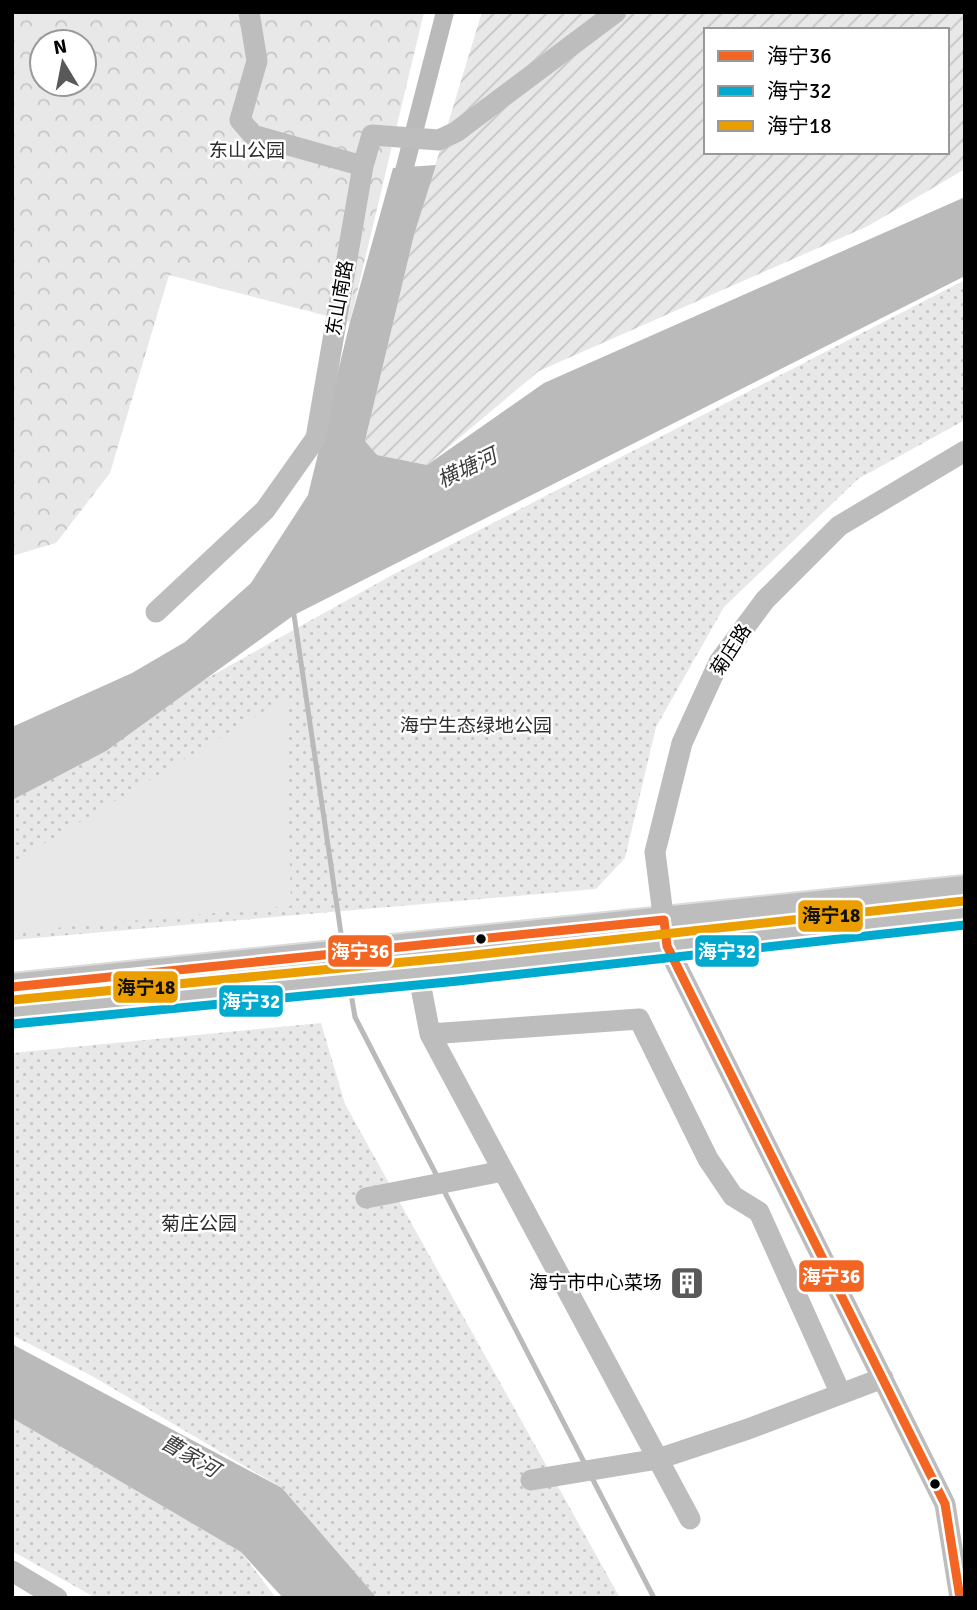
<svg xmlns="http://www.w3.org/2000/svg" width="977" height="1610" viewBox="0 0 977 1610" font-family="Signika,'Noto Sans SC',sans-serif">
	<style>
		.grass { fill: url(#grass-dots) }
		.forest { fill: url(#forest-crowns); fill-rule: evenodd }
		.garden { fill: url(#garden-furrows); fill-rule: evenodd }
		.pitch { fill: #e8e8e8 }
		.water { fill: #bababa }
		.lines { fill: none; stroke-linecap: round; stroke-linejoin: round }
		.stream { stroke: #bababa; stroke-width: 5 }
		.canal { stroke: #bababa; stroke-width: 18 }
		.major-casing { stroke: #dbdbdb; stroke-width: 30 }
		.minor { stroke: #bdbdbd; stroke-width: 21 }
		.major { stroke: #bdbdbd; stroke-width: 26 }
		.bus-1-casing { stroke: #fff; stroke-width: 14 }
		.bus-2-casing { stroke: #fff; stroke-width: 14 }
		.bus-3-casing { stroke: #fff; stroke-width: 14 }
		.bus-1 { stroke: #f26522; stroke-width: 9 }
		.bus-2 { stroke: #00a9ce; stroke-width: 9 }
		.bus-3 { stroke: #eb9e00; stroke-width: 9 }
		.bus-dot { fill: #000; stroke: #fff; stroke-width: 2.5 }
		.labels { text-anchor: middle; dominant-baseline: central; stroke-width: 5; stroke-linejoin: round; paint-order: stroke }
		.park-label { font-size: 19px; fill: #2d2d2d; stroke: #fff }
		.street-label { font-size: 19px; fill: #000; stroke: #fff }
		.poi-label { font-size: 19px; fill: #000; stroke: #fff; text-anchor: end }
		.water-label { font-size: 21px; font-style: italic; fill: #3e3e3e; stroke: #fff }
		.line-badge { stroke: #fff; stroke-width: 2.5 }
		.badge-label { font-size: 19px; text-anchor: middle; font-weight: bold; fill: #fff }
		.pale-badge-label { font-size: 19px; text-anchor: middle; font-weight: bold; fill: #111 }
	</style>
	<defs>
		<pattern id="grass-dots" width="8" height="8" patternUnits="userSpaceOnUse" patternTransform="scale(1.75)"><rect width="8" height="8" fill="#e8e8e8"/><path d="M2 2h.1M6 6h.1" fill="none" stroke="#c5c5c5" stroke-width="1.8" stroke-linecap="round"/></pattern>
		<pattern id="forest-crowns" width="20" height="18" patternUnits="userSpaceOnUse" patternTransform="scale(1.75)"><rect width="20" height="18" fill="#e8e8e8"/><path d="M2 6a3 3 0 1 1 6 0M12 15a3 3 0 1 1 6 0" fill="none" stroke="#c5c5c5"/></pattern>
		<pattern id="garden-furrows" width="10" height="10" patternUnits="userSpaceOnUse" patternTransform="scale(1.75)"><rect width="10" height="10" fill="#e8e8e8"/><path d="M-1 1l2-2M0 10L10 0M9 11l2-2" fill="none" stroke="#c5c5c5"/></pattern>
	</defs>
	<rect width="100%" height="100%" fill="#fff"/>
	<path class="grass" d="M965 280V420L858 479 724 607 656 727 625 858 596 889 12 940V787L394 574Z
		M321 1023 345 1104 620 1598H377L282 1488 92 1376 12 1335V1053Z
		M12 1418 241 1552 276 1598H96L12 1551Z"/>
	<path class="forest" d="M12 12H424L350 322 169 275 110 473 56 543 12 556ZM42 42H84V84H42Z"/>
	<path class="garden" d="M482 12H965V169L868 226 539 371 427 465 377 455 365 441 414 235ZM706 30H947V152H706Z"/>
	<path class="pitch" d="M286 698 291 906 12 932V863Z"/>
	<path class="water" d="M436 165 414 235 365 441 377 455 427 465 544 383 965 197V276L294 615 106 751 12 800V727L132 673 185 642 251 583 308 495 350 322 393 168Z
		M12 1344 282 1488 377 1598H283L241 1552 12 1418Z"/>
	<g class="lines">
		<path class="stream" d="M294 615 343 947
			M350 988 355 1017 438 1178
			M442 1187 585 1464
			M591 1476 654 1598"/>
		<path class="canal" d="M399 190 445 12"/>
		<g class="major-casing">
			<path id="major" d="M12 987 965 889
				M12 1012 457 969 965 913"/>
		</g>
		<path class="minor" d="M363 166 372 135 439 140 456 132 616 12
			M156 612 265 510 316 438 363 166 253 135 240 120 257 61 249 12
			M418 972 430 1034 690 1519
			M430 1034 639 1019 708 1159 733 1196 759 1212 840 1392
			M366 1198 503 1171
			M531 1480 658 1459 748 1429 883 1378
			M12 1571 57 1598
			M960 1598 945 1504 667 946 655 852 682 743 719 662 765 600 839 526 965 451"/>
		<use href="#major" class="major"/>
		<g class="bus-1-casing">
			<path id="bus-1" d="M12 987 664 920 667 946 945 1504 960 1598"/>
		</g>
		<g class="bus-2-casing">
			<path id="bus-2" d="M13 1024 458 981 965 925"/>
		</g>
		<g class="bus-3-casing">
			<path id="bus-3" d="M12 1000 456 957 964 901"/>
		</g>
		<use href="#bus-1" class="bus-1"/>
		<use href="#bus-2" class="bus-2"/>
		<use href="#bus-3" class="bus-3"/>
	</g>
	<defs>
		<g id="building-square" transform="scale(1.75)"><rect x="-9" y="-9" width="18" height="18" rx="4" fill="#595959" stroke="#fff"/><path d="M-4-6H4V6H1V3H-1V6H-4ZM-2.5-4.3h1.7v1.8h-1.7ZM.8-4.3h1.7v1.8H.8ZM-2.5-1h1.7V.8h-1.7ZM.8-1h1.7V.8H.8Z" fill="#fff"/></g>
	</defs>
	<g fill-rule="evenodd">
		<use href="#building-square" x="687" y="1283"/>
	</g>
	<g class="bus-dot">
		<circle cx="481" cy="939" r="6"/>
		<circle cx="935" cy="1484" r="6"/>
	</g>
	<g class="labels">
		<g class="park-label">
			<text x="247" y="151">东山公园</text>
			<text x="476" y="726">海宁生态绿地公园</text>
			<text x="199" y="1224">菊庄公园</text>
		</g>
		<g class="street-label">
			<text transform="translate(340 298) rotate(-80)">东山南路</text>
			<text transform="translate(731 650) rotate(-57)">菊庄路</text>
		</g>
		<g class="poi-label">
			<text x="662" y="1283">海宁市中心菜场</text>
		</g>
		<g class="water-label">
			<text transform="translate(467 468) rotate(-26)">横塘河</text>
			<text transform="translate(190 1456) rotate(30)">曹家河</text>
		</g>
	</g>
	<g class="line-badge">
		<rect x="797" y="899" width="67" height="34" rx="7" fill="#eb9e00"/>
		<rect x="327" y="934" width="66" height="34" rx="7" fill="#f26522"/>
		<rect x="694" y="934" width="66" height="34" rx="7" fill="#00a9ce"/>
		<rect x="112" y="970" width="67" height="34" rx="7" fill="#eb9e00"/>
		<rect x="218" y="984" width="66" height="34" rx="7" fill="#00a9ce"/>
		<rect x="798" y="1259" width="67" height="34" rx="7" fill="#f26522"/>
	</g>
	<g class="badge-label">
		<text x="360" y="958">海宁36</text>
		<text x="727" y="958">海宁32</text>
		<text x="251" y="1008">海宁32</text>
		<text x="831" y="1283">海宁36</text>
	</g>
	<g class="pale-badge-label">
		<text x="831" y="922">海宁18</text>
		<text x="146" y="994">海宁18</text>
	</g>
	<rect width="977" height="1610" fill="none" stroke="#000000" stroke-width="28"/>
	<rect x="704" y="28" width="245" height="126" fill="#ffffff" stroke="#999999" stroke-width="2"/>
	<rect x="718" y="51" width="35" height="10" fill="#f26522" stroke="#999999" stroke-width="2"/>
	<text x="767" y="63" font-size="21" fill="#000000">海宁36</text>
	<rect x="718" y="86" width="35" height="10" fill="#00a9ce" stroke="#999999" stroke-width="2"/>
	<text x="767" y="98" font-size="21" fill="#000000">海宁32</text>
	<rect x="718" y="121" width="35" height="10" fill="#eb9e00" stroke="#999999" stroke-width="2"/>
	<text x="767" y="133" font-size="21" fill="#000000">海宁18</text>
	<g transform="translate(63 63) rotate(350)"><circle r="33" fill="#ffffff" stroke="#999999" stroke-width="2"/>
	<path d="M0-5L12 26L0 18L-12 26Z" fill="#595959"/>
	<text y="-10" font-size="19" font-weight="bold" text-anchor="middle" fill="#000000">N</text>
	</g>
</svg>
